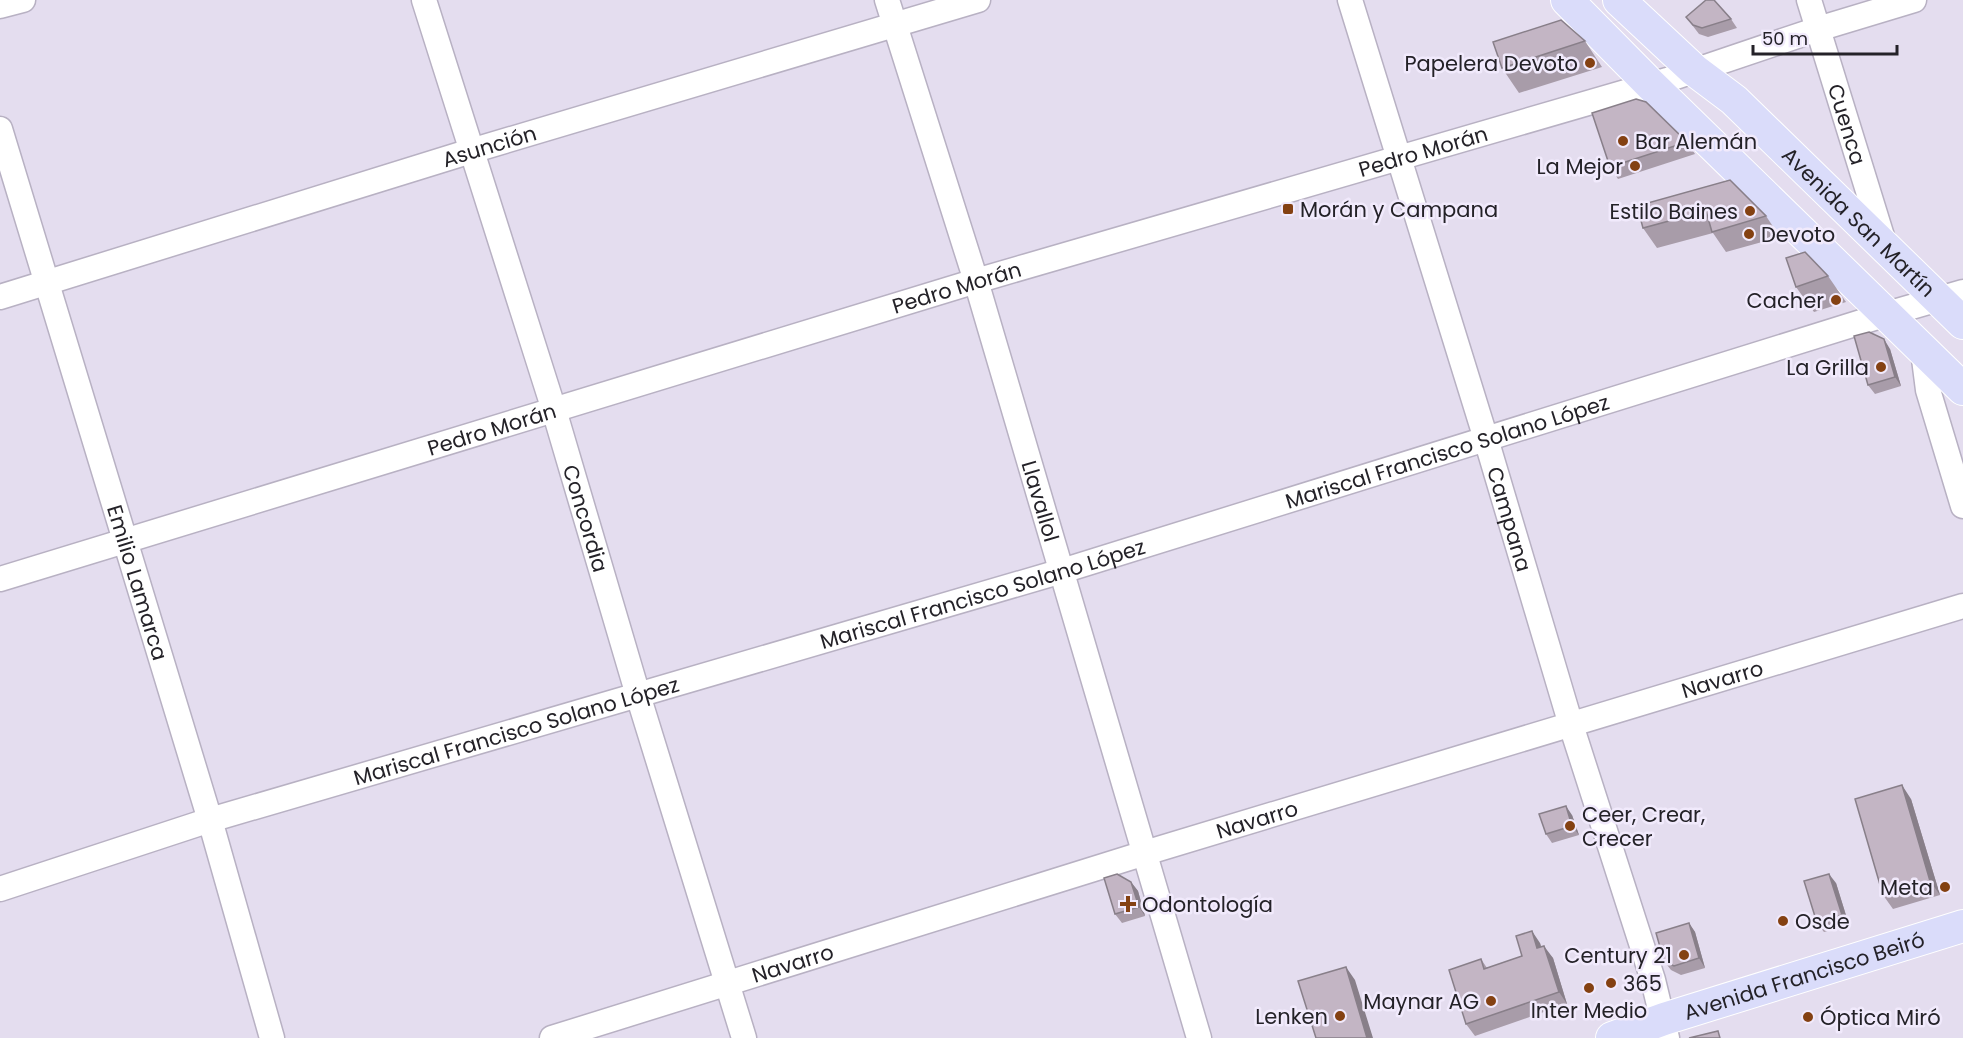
<svg xmlns="http://www.w3.org/2000/svg" width="1963" height="1038" viewBox="0 0 1963 1038" font-family="Poppins,sans-serif">
	<style>
		.lines { fill: none; stroke-linecap: round; stroke-linejoin: round }
		.minor-casing { stroke: #b8b1c3; stroke-width: 27 }
		.major-casing { stroke: #fff; stroke-width: 34 }
		.minor { stroke: #fff; stroke-width: 24 }
		.major { stroke: #dadcfa; stroke-width: 32 }
		.wall { fill: #a89ca9 }
		.shaded-wall { fill: #887f89 }
		.building { fill: #c3b5c4; stroke: #887f89; stroke-width: 1.5 }
		.poi-dot { fill: #844112; stroke: #f1eafc; stroke-width: 2 }
		.labels { text-anchor: middle; dominant-baseline: central; stroke-width: 5; stroke-linejoin: round; paint-order: stroke }
		.poi-label { font-size: 21px; fill: #242228; stroke: #f1eafc; text-anchor: end }
		.street-label { font-size: 21px; fill: #242228; stroke: #f1eafc }
	</style>
	<rect width="100%" height="100%" fill="#e4ddef"/>
	<g class="lines">
		<g class="minor-casing">
			<g id="minor">
				<path id="s1" d="M424 0 554 410 638 695 744 1038"/>
				<path id="s2" d="M887 0 976 281 1199 1038"/>
				<path id="s3" d="M1350 0 1486 439 1571 725 1653 980 1667 1038"/>
				<path id="s4" d="M1809 0 1885 246"/>
				<path d="M0 6 23 0"/>
				<path id="s5" d="M0 129 210 820 272 1038"/>
				<path id="s6" d="M0 297 471 151 978 0"/>
				<path d="M1923 351 1928 390 1963 506"/>
				<path id="s7" d="M0 579 976 281 1667 80 1818 29 1914 0"/>
				<path id="s8" d="M0 889 210 820 1062 571 1887 314 1963 292"/>
				<path id="s9" d="M552 1038 1145 853 1963 606"/>
			</g>
		</g>
		<g class="major-casing">
			<g id="major">
				<path d="M1567 0 1650 84 1963 389"/>
				<path id="s10" d="M1619 0 1694 70 1734 100 1963 323"/>
				<path id="s11" d="M1612 1038 1664 1019 1963 926"/>
			</g>
		</g>
		<use href="#minor" class="minor"/>
		<use href="#major" class="major"/>
	</g>
	<path class="wall" d="M1686 17 1731 19 1737 28 1708 37 1699 34Z
		M1585 41 1602 67 1519 93 1502 68Z
		M1687 142 1695 154 1618 179 1610 167Z
		M1637 206 1766 216 1780 237 1726 252 1713 233 1657 248 1643 228Z
		M1828 276 1846 302 1814 312 1796 287Z
		M1890 349 1901 386 1875 394 1868 385Z
		M1911 799 1940 895 1893 909 1883 895Z
		M1572 815 1579 835 1552 843 1546 834Z
		M1131 882 1138 891 1145 916 1122 923 1115 914Z
		M1836 883 1849 925 1824 932 1817 923Z
		M1689 923 1695 932 1705 968 1681 975 1671 970 1664 961Z
		M1540 943 1541 947 1553 958 1567 1004 1475 1036 1466 1024 1481 959 1487 968 1522 956Z"/>
	<path class="shaded-wall" d="M1884 339 1890 349 1901 386 1895 377Z
		M1902 785 1911 799 1940 895 1930 881Z
		M1566 806 1572 815 1579 835 1572 826Z
		M1829 874 1836 883 1849 925 1842 915Z
		M1131 882 1138 891 1145 916 1139 907Z
		M1689 923 1695 932 1705 968 1699 958Z
		M1532 931 1540 943 1545 960 1537 948Z
		M1544 946 1553 958 1567 1004 1559 992Z
		M1346 967 1355 980 1373 1038H1367Z"/>
	<path class="building" d="M1706 0H1714L1731 19 1702 28 1693 25 1686 17Z
		M1561 20 1585 41 1502 68 1493 42Z
		M1636 99 1646 102 1687 142 1610 167 1592 113Z
		M1730 180 1766 216 1712 232 1706 211 1643 228 1637 206Z
		M1805 252 1828 276 1796 287 1786 258Z
		M1869 332 1884 339 1895 377 1868 385 1854 336Z
		M1902 785 1930 881 1883 895 1855 799Z
		M1566 806 1572 826 1546 834 1539 814Z
		M1117 874 1131 882 1139 907 1115 914 1104 878Z
		M1829 874 1842 915 1817 923 1804 881Z
		M1689 923 1699 958 1674 966 1664 961 1656 933Z
		M1532 931 1537 948 1544 946 1559 992 1466 1024 1449 970 1481 959 1484 969 1522 956 1516 936Z
		M1346 967 1367 1038H1316L1298 981Z
		M1718 1031 1720 1038H1689Z"/>
	<g class="poi-dot">
		<circle cx="1590" cy="63" r="6"/>
		<circle cx="1623" cy="141" r="6"/>
		<circle cx="1635" cy="166" r="6"/>
		<rect x="1282" y="203" width="12" height="12" rx="3"/>
		<circle cx="1750" cy="211" r="6"/>
		<circle cx="1749" cy="234" r="6"/>
		<circle cx="1836" cy="300" r="6"/>
		<circle cx="1881" cy="367" r="6"/>
		<circle cx="1570" cy="826" r="6"/>
		<circle cx="1945" cy="887" r="6"/>
		<path d="M1125 895h6v6h6v6h-6v6h-6v-6h-6v-6h6z"/>
		<circle cx="1783" cy="921" r="6"/>
		<circle cx="1684" cy="955" r="6"/>
		<circle cx="1611" cy="983" r="6"/>
		<circle cx="1589" cy="988" r="6"/>
		<circle cx="1491" cy="1001" r="6"/>
		<circle cx="1340" cy="1016" r="6"/>
		<circle cx="1808" cy="1017" r="6"/>
	</g>
	<g class="labels">
		<g class="poi-label">
			<text x="1578" y="63">Papelera Devoto</text>
			<text x="1635" y="141" text-anchor="start">Bar Alemán</text>
			<text x="1623" y="166">La Mejor</text>
			<text x="1300" y="209" text-anchor="start">Morán y Campana</text>
			<text x="1738" y="211">Estilo Baines</text>
			<text x="1761" y="234" text-anchor="start">Devoto</text>
			<text x="1824" y="300">Cacher</text>
			<text x="1869" y="367">La Grilla</text>
			<text x="1582" y="814" text-anchor="start">Ceer, Crear,<tspan x="1582" dy="24">Crecer</tspan></text>
			<text x="1933" y="887">Meta</text>
			<text x="1142" y="904" text-anchor="start">Odontología</text>
			<text x="1795" y="921" text-anchor="start">Osde</text>
			<text x="1672" y="955">Century 21</text>
			<text x="1623" y="983" text-anchor="start">365</text>
			<text x="1479" y="1001">Maynar AG</text>
			<text x="1589" y="1010" text-anchor="middle">Inter Medio</text>
			<text x="1328" y="1016">Lenken</text>
			<text x="1820" y="1017" text-anchor="start">Óptica Miró</text>
		</g>
		<g class="street-label">
			<text stroke="none"><textPath href="#s4" startOffset="130">Cuenca</textPath></text>
			<text stroke="none"><textPath href="#s6" startOffset="512">Asunción</textPath></text>
			<text stroke="none"><textPath href="#s7" startOffset="1486">Pedro Morán</textPath></text>
			<text stroke="none"><textPath href="#s10" startOffset="327">Avenida San Martín</textPath></text>
			<text stroke="none"><textPath href="#s7" startOffset="1000">Pedro Morán</textPath></text>
			<text stroke="none"><textPath href="#s7" startOffset="514">Pedro Morán</textPath></text>
			<text stroke="none"><textPath href="#s8" startOffset="1512">Mariscal Francisco Solano López</textPath></text>
			<text stroke="none"><textPath href="#s2" startOffset="524">Llavallol</textPath></text>
			<text stroke="none"><textPath href="#s1" startOffset="543">Concordia</textPath></text>
			<text stroke="none"><textPath href="#s3" startOffset="543">Campana</textPath></text>
			<text stroke="none"><textPath href="#s5" startOffset="474">Emilio Lamarca</textPath></text>
			<text stroke="none"><textPath href="#s8" startOffset="1026">Mariscal Francisco Solano López</textPath></text>
			<text stroke="none"><textPath href="#s9" startOffset="1224">Navarro</textPath></text>
			<text stroke="none"><textPath href="#s8" startOffset="540">Mariscal Francisco Solano López</textPath></text>
			<text stroke="none"><textPath href="#s9" startOffset="738">Navarro</textPath></text>
			<text stroke="none"><textPath href="#s9" startOffset="252">Navarro</textPath></text>
			<text stroke="none"><textPath href="#s11" startOffset="202">Avenida Francisco Beiró</textPath></text>
		</g>
	</g>
	<path d="M1753 45v9h144v-9" fill="none" stroke="#242228" stroke-width="3"/>
	<text x="1762" y="45" font-size="18" fill="#242228" stroke="#f1eafc" stroke-width="4.5" paint-order="stroke">50 m</text>
</svg>
